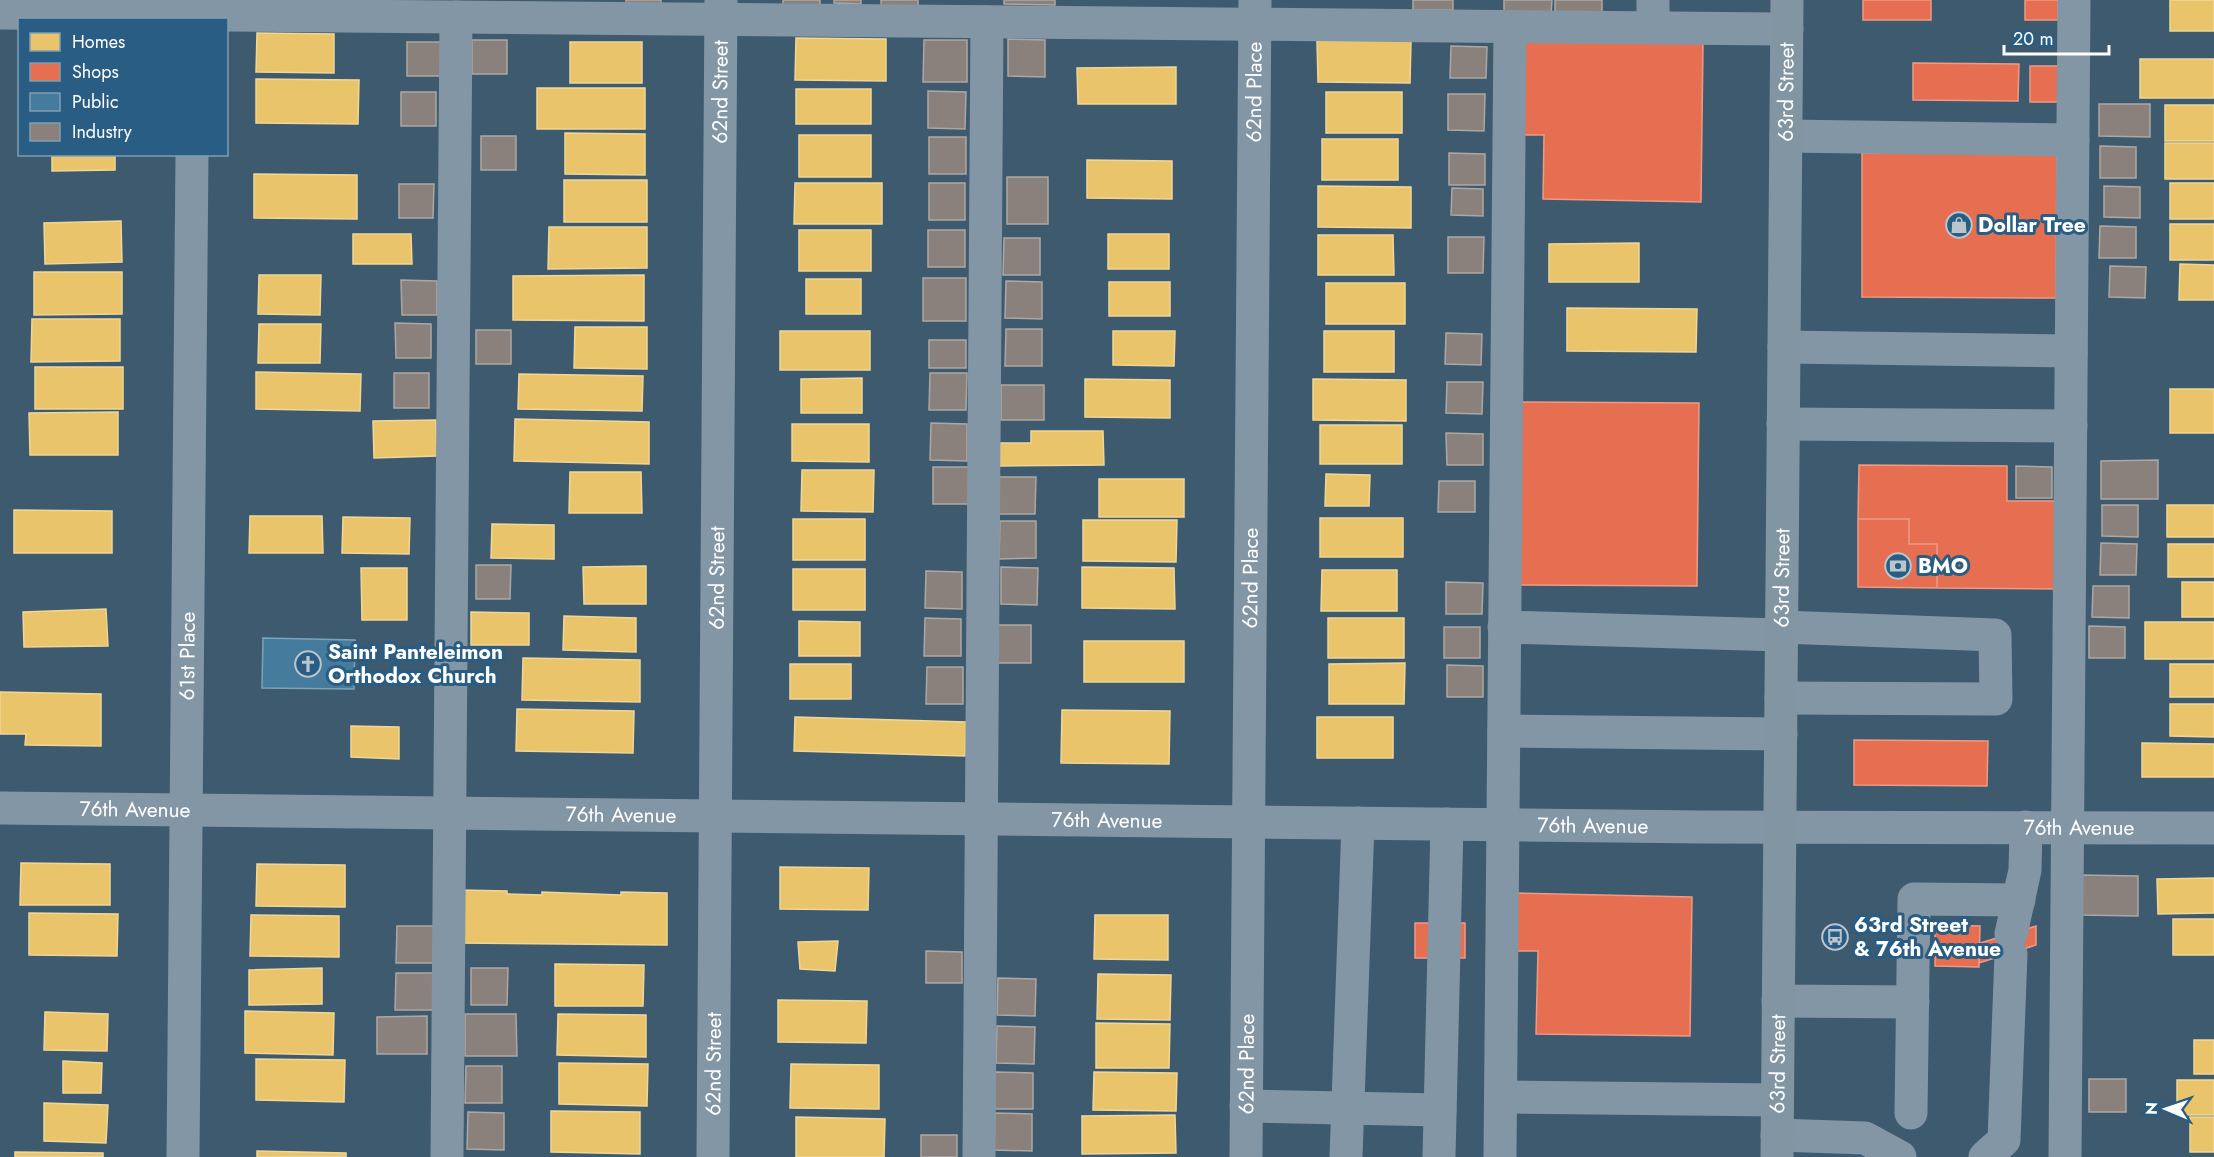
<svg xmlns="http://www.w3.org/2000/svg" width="2214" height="1157" viewBox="0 0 2214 1157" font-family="Jost,sans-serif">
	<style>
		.homes { fill: #e9c46a; stroke: #f0d697; stroke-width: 1.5 }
		.shops { fill: #e76f51; stroke: #ee9a85; stroke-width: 1.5 }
		.public { fill: #457b9d; stroke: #7da3ba; stroke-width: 1.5 }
		.industry { fill: #8a817c; stroke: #ada7a3; stroke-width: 1.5 }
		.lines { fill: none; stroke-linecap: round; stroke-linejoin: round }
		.minor { stroke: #8396a5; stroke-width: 33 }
		.major { stroke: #8196a2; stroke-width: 33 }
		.labels { text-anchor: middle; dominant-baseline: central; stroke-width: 6; stroke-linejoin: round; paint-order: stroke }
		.street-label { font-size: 21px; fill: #fff; stroke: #295d83 }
		.poi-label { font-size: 21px; font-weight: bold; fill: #fff; stroke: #295d83; text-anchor: start }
	</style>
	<rect width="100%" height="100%" fill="#3d5a6f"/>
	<path class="homes" d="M2170 0H2214V31H2170Z
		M257 33 334 34V73L256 72Z
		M796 38 886 39V81L795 80Z
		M1317 41H1411L1410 83 1318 82Z
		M570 42H642V83H570Z
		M2140 59H2214V98H2140Z
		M1176 67V104H1078L1077 68Z
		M256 79 359 80 358 124 256 123Z
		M537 88H645V129H537Z
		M796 89H871V124H796Z
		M1326 92H1402V133H1326Z
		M2165 105H2214V141H2165Z
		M565 133 645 134V175L565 174Z
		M799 135H871V177H799Z
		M1322 139H1398V180H1322Z
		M2165 143H2214V179H2165Z
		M52 154H115V170L52 171Z
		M1087 160 1172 161V199L1087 198Z
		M254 174 357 175V219L254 218Z
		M564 180H647V222H564Z
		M795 183H882V224H794Z
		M2170 183H2214V219H2170Z
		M1318 186 1411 187V228L1318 227Z
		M121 221 122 262 45 264 44 223Z
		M2170 224H2214V260H2170Z
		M549 227H647V268L548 269Z
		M799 230H871V271H799Z
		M353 234H411L412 264H353Z
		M1108 234H1169V269H1108Z
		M1318 235H1393L1394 275H1318Z
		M1639 243V282H1549V244Z
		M2180 264 2214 265V300H2179Z
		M34 272H122V314L34 315Z
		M259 275H321L320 315 258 314Z
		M644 275V321L513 320V276Z
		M806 279H861V314H806Z
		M1109 282H1170V316H1109Z
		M1326 283H1405V324H1326Z
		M1567 308 1697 309 1696 352 1567 351Z
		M32 319H120V361L31 362Z
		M259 324H321L320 363H258Z
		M575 327H647V369L574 368Z
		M780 331H870V370H780Z
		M1113 331H1175L1174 366 1113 365Z
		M1324 331H1394V372H1324Z
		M35 367H123V409H35Z
		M256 372 361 374 360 411 256 409Z
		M519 374 643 376 642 411 518 409Z
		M862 378V413H801V379Z
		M1085 379 1170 380V418L1085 417Z
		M1313 379 1406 380V421L1313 420Z
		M2170 389H2214V433H2170Z
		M118 412V455H30L29 413Z
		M515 419 649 422V464L514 461Z
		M436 420 437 456 374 458 373 421Z
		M792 424H869V462L792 461Z
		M1320 425H1402V464H1320Z
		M1031 431H1103L1104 465 1000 466V443H1031Z
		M802 470H874L873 512 801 511Z
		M570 472H641L642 513H569Z
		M1326 474 1370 475 1369 506H1325Z
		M1099 479H1184V517H1099Z
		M2167 505H2214V537H2167Z
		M14 510 112 511V553H14Z
		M250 516H322L323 553H249Z
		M343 517 410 518 409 554 342 553Z
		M1320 518H1403V557H1320Z
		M793 519H865V560H793Z
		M1083 520H1177L1176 562 1083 561Z
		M492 524 554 525V559L491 558Z
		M2168 544H2214V577H2168Z
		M646 566V604H584L583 567Z
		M1082 567 1174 568 1175 609 1082 608Z
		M361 568H407V620H362Z
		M793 569H865V610H793Z
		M1322 570H1397V611H1321Z
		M2182 582H2214V617H2182Z
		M106 609 108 646 24 647 23 612Z
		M471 612 529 613V645H471Z
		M564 616 636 618V652L563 650Z
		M1328 618H1404V658H1328Z
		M799 621 860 622V656H799Z
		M2145 622H2214V659H2145Z
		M1084 641H1184V682H1084Z
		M523 658 640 660V702L522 700Z
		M1405 663 1404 704H1329V664Z
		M790 664H851V699H790Z
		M2170 664H2214V697H2170Z
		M0 692 101 694V746L25 745 26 734H0Z
		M2170 704H2214V737L2170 736Z
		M517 709 634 711 633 753 516 751Z
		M1062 710 1170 711 1169 764 1061 763Z
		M795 717 966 722 965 756 794 751Z
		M1317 717H1393V758H1317Z
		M351 726 399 727V759L351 757Z
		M2142 743 2214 744V777H2142Z
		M21 863 110 864V905H20Z
		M257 864 345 865V907L256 906Z
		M780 867 869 868 868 910 780 909Z
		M2214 878V913L2158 914 2157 879Z
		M460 890 507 891V894L542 895V892L621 895V892L667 893V945L459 943Z
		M29 913 118 914 117 956 29 955Z
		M251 915 339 916V957L250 956Z
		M1095 915H1168V960L1094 959Z
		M2173 919H2214V955H2173Z
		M838 941 835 971 800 969 798 942Z
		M555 964 644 965 643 1006H555Z
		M322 968V1004L249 1005V970Z
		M1098 974 1171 975 1170 1020 1097 1019Z
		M778 1000 867 1001 866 1043 778 1042Z
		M245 1011 334 1013 333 1055 245 1053Z
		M45 1012 108 1014 107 1051 44 1050Z
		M558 1014 646 1015V1057L557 1055Z
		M1096 1023 1170 1024 1169 1068H1096Z
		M2194 1040H2214V1074H2194Z
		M256 1059 345 1060 344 1102 256 1100Z
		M63 1061 102 1063 101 1093H63Z
		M559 1063 648 1064 647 1106 559 1104Z
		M791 1064 879 1065V1109L790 1108Z
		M1094 1072 1177 1073 1176 1111 1093 1110Z
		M2177 1080H2214V1115H2177Z
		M44 1103 108 1105 106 1143 44 1141Z
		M551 1111 640 1112V1154L551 1152Z
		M1175 1115 1176 1153 1082 1154V1116Z
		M796 1117 885 1119 884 1157H796Z
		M2190 1117H2214V1152H2190Z
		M257 1151 346 1153V1157H257Z
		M15 1152 103 1153V1157H15Z"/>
	<path class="shops" d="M1863 0H1931V20H1863Z
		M2025 0H2058V20H2025Z
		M1528 41 1703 43 1701 202 1543 199 1544 135H1516L1518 49Z
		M1913 63 2019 64 2018 101 1913 100Z
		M2030 66H2063V102H2030Z
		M1862 153H2057L2056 298 1862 297Z
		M1515 402 1699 403 1697 586 1513 585Z
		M1859 465 2007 466V501H2059L2058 589 1937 588V544H1909V519H1858Z
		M1858 519H1909V544H1937V588L1858 587Z
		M1854 740 1988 741 1987 786 1854 785Z
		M1514 893 1692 897 1690 1036 1536 1034 1538 951H1513Z
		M1415 923H1465V958H1415Z
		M1935 925 1980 926 1979 967 1935 966Z
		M2036 926V945L1979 963 1980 943Z"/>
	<path class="public" d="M263 638 355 640 354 689 262 688Z"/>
	<path class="industry" d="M626 0H661V6H626Z
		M783 0H820V11H783Z
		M834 0H861V4L834 3Z
		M881 0H918V7L881 6Z
		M1004 0H1055V5L1004 4Z
		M1413 0H1453V10H1413Z
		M1504 0H1552L1551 14 1504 13Z
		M1555 0H1602V12H1555Z
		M1008 39 1045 40V77L1008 76Z
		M472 40H507V74H472Z
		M924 40H967V82H923Z
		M407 42H442V76H407Z
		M1451 46 1487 47 1486 78H1450Z
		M928 91 966 92 965 129 928 128Z
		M401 92H436V126H401Z
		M1448 94H1485L1484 131 1448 130Z
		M2099 104H2150V137L2099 136Z
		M481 136H516V170H481Z
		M929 137H966V174H929Z
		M2100 146 2136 147V178H2100Z
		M1449 153 1485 154V185H1449Z
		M1007 177H1048V224H1007Z
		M929 183H965V220H929Z
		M399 184H434L433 218H399Z
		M2104 186 2140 187V218L2104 217Z
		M1452 188 1483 189V216L1451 215Z
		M2100 226 2136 227V258H2099Z
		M928 230H965V267H928Z
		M1448 237H1484L1483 273H1448Z
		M1004 238H1040V275H1003Z
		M2110 266 2146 267 2145 298 2109 297Z
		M923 278H966V321H923Z
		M401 280 437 281V315H402Z
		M1006 281 1042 282V319L1005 318Z
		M395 323 431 324V358H396Z
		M1006 329H1042V366H1005Z
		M476 330H511V364H476Z
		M1446 333 1482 334 1481 365 1445 364Z
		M929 340H966V368H929Z
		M394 373H429V408H394Z
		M930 373H967L966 410H929Z
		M1447 382H1483L1482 414 1446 413Z
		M1001 385H1044V420H1001Z
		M931 423 967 424V461L930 460Z
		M1446 433 1483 434V465H1447Z
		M2158 460V499H2101V461Z
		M2016 466 2052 467V498H2016Z
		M933 467H969V504H933Z
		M999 477H1036L1035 514H999Z
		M1439 481H1475V512H1438Z
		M2102 505H2138V537L2102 536Z
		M1000 521H1036V558L999 559Z
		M2101 543 2137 544 2136 575H2100Z
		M476 565H511L510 599H476Z
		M1001 567 1038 568 1037 605 1001 604Z
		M926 571 962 572V609L925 608Z
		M1446 582 1483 583 1482 614H1446Z
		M2093 586H2129V618L2092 617Z
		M925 618 961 619V656H924Z
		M994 625H1031V663H994Z
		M2089 626 2125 627V658H2089Z
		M1444 627H1480V658H1444Z
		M1447 665 1483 666V697H1447Z
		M927 667H963V704H926Z
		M2080 875 2138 876V916L2080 915Z
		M397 926H434L433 963H396Z
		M926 951 962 952V983H926Z
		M471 968H508L507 1005H471Z
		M396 973H433V1010H395Z
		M998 978 1036 979 1035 1016 997 1015Z
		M465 1014H516L517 1056H465Z
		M427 1016V1054H377V1017Z
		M997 1026 1035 1027 1034 1064 996 1063Z
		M466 1066H502V1103H465Z
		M995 1072 1033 1073V1109H995Z
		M2089 1079H2126V1112H2089Z
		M468 1112 504 1113V1150L467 1149Z
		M995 1113 1032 1114V1151L994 1150Z
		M921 1135H957V1157H921Z"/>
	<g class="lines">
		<g class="minor">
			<path d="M0 13 1787 29"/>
			<path d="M1653 28V0"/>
			<path d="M1786 136 2073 140"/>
			<path d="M1784 347 2071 351"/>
			<path d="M1783 424 2071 426"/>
			<path d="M1504 627 1781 635"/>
			<path d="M1781 698 1996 699 1995 635 1782 627"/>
			<path d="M1504 731 1781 734"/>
			<path id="s1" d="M0 808 1702 827 2214 828"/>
			<path d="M2011 934 2025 870 2026 827"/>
			<path d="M1778 1001 1913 1002"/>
			<path d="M1501 1097 1777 1100"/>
			<path d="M1246 1106 1440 1110"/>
			<path d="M1911 1113 1914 899 2019 900"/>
			<path d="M1777 1135 1865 1138 1900 1157"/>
			<path id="s2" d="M183 1157 192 154"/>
			<path d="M447 1157 456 17"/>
			<path id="s3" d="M713 1157 721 0"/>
			<path d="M979 1157 987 22"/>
			<path id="s4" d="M1246 1157 1255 0"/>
			<path d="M1346 1157 1358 823"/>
			<path d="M1439 1157 1447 824"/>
			<path d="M1500 1157 1510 27"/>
			<path d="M1985 1157 2004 1140 2011 954"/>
			<path d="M2065 1157 2074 0"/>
		</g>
		<path class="major" id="s5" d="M1777 1157 1787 0"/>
	</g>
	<defs>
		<g id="shop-ring" transform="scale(1.35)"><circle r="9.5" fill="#295d83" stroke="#bbc5cd" stroke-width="1.5"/><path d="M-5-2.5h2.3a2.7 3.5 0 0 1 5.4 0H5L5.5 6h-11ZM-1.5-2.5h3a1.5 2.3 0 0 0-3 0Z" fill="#bbc5cd"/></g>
		<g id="bank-ring" transform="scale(1.35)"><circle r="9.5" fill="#295d83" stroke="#bbc5cd" stroke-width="1.5"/><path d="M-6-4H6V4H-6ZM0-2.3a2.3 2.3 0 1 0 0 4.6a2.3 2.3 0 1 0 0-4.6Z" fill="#bbc5cd"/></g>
		<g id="church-ring" transform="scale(1.35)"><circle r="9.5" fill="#295d83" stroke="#bbc5cd" stroke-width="1.5"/><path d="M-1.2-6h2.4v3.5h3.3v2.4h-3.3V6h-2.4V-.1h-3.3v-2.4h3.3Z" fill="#bbc5cd"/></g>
		<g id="bus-ring" transform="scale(1.35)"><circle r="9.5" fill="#295d83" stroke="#bbc5cd" stroke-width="1.5"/><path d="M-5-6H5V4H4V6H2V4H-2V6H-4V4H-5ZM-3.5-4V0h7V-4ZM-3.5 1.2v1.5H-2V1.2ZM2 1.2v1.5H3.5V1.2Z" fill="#bbc5cd"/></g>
	</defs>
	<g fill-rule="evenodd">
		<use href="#shop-ring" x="1959" y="225"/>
		<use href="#bank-ring" x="1898" y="566"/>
		<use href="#church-ring" x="308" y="664"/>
		<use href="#bus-ring" x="1835" y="937"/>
	</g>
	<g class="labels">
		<g class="street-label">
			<text stroke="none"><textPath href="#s3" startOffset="1065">62nd Street</textPath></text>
			<text stroke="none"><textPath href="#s4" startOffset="1065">62nd Place</textPath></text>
			<text stroke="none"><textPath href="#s5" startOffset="1065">63rd Street</textPath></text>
			<text stroke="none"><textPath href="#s3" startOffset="579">62nd Street</textPath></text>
			<text stroke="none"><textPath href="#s4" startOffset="579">62nd Place</textPath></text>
			<text stroke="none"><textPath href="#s5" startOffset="579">63rd Street</textPath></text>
			<text stroke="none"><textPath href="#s2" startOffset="501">61st Place</textPath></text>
			<text stroke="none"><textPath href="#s1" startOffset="135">76th Avenue</textPath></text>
			<text stroke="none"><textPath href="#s1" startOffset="621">76th Avenue</textPath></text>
			<text stroke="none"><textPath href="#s1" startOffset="1107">76th Avenue</textPath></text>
			<text stroke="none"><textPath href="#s1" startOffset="1593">76th Avenue</textPath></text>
			<text stroke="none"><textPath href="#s1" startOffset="2079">76th Avenue</textPath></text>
			<text stroke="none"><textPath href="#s3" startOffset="93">62nd Street</textPath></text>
			<text stroke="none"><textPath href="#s4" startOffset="93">62nd Place</textPath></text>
			<text stroke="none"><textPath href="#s5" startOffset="93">63rd Street</textPath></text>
		</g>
		<g class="poi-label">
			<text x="1978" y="225">Dollar Tree</text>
			<text x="1918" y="566">BMO</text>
			<text x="328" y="652">Saint Panteleimon<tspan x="328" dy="24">Orthodox Church</tspan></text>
			<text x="1854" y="925">63rd Street<tspan x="1854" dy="24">&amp; 76th Avenue</tspan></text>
		</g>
	</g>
	<rect x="18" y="18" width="210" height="138" fill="#295d83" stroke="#7f9eb5" stroke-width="1.5"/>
	<rect x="30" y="33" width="30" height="18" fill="#e9c46a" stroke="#7f9eb5" stroke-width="1.5"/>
	<text x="72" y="48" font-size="18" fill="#ffffff">Homes</text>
	<rect x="30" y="63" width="30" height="18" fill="#e76f51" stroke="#7f9eb5" stroke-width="1.5"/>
	<text x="72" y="78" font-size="18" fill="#ffffff">Shops</text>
	<rect x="30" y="93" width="30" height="18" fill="#457b9d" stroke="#7f9eb5" stroke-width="1.5"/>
	<text x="72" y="108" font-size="18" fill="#ffffff">Public</text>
	<rect x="30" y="123" width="30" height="18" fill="#8a817c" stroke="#7f9eb5" stroke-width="1.5"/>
	<text x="72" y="138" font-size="18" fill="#ffffff">Industry</text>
	<g transform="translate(2166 1109) rotate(272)" stroke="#295d83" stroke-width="4.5" paint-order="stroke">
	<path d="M0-4.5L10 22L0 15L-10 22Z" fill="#ffffff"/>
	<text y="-9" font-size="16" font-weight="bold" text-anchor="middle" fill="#ffffff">N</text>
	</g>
	<path d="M2004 45v9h105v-9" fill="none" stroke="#ffffff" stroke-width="3"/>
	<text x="2013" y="45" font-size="18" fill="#ffffff" stroke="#295d83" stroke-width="4.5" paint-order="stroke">20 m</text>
</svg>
